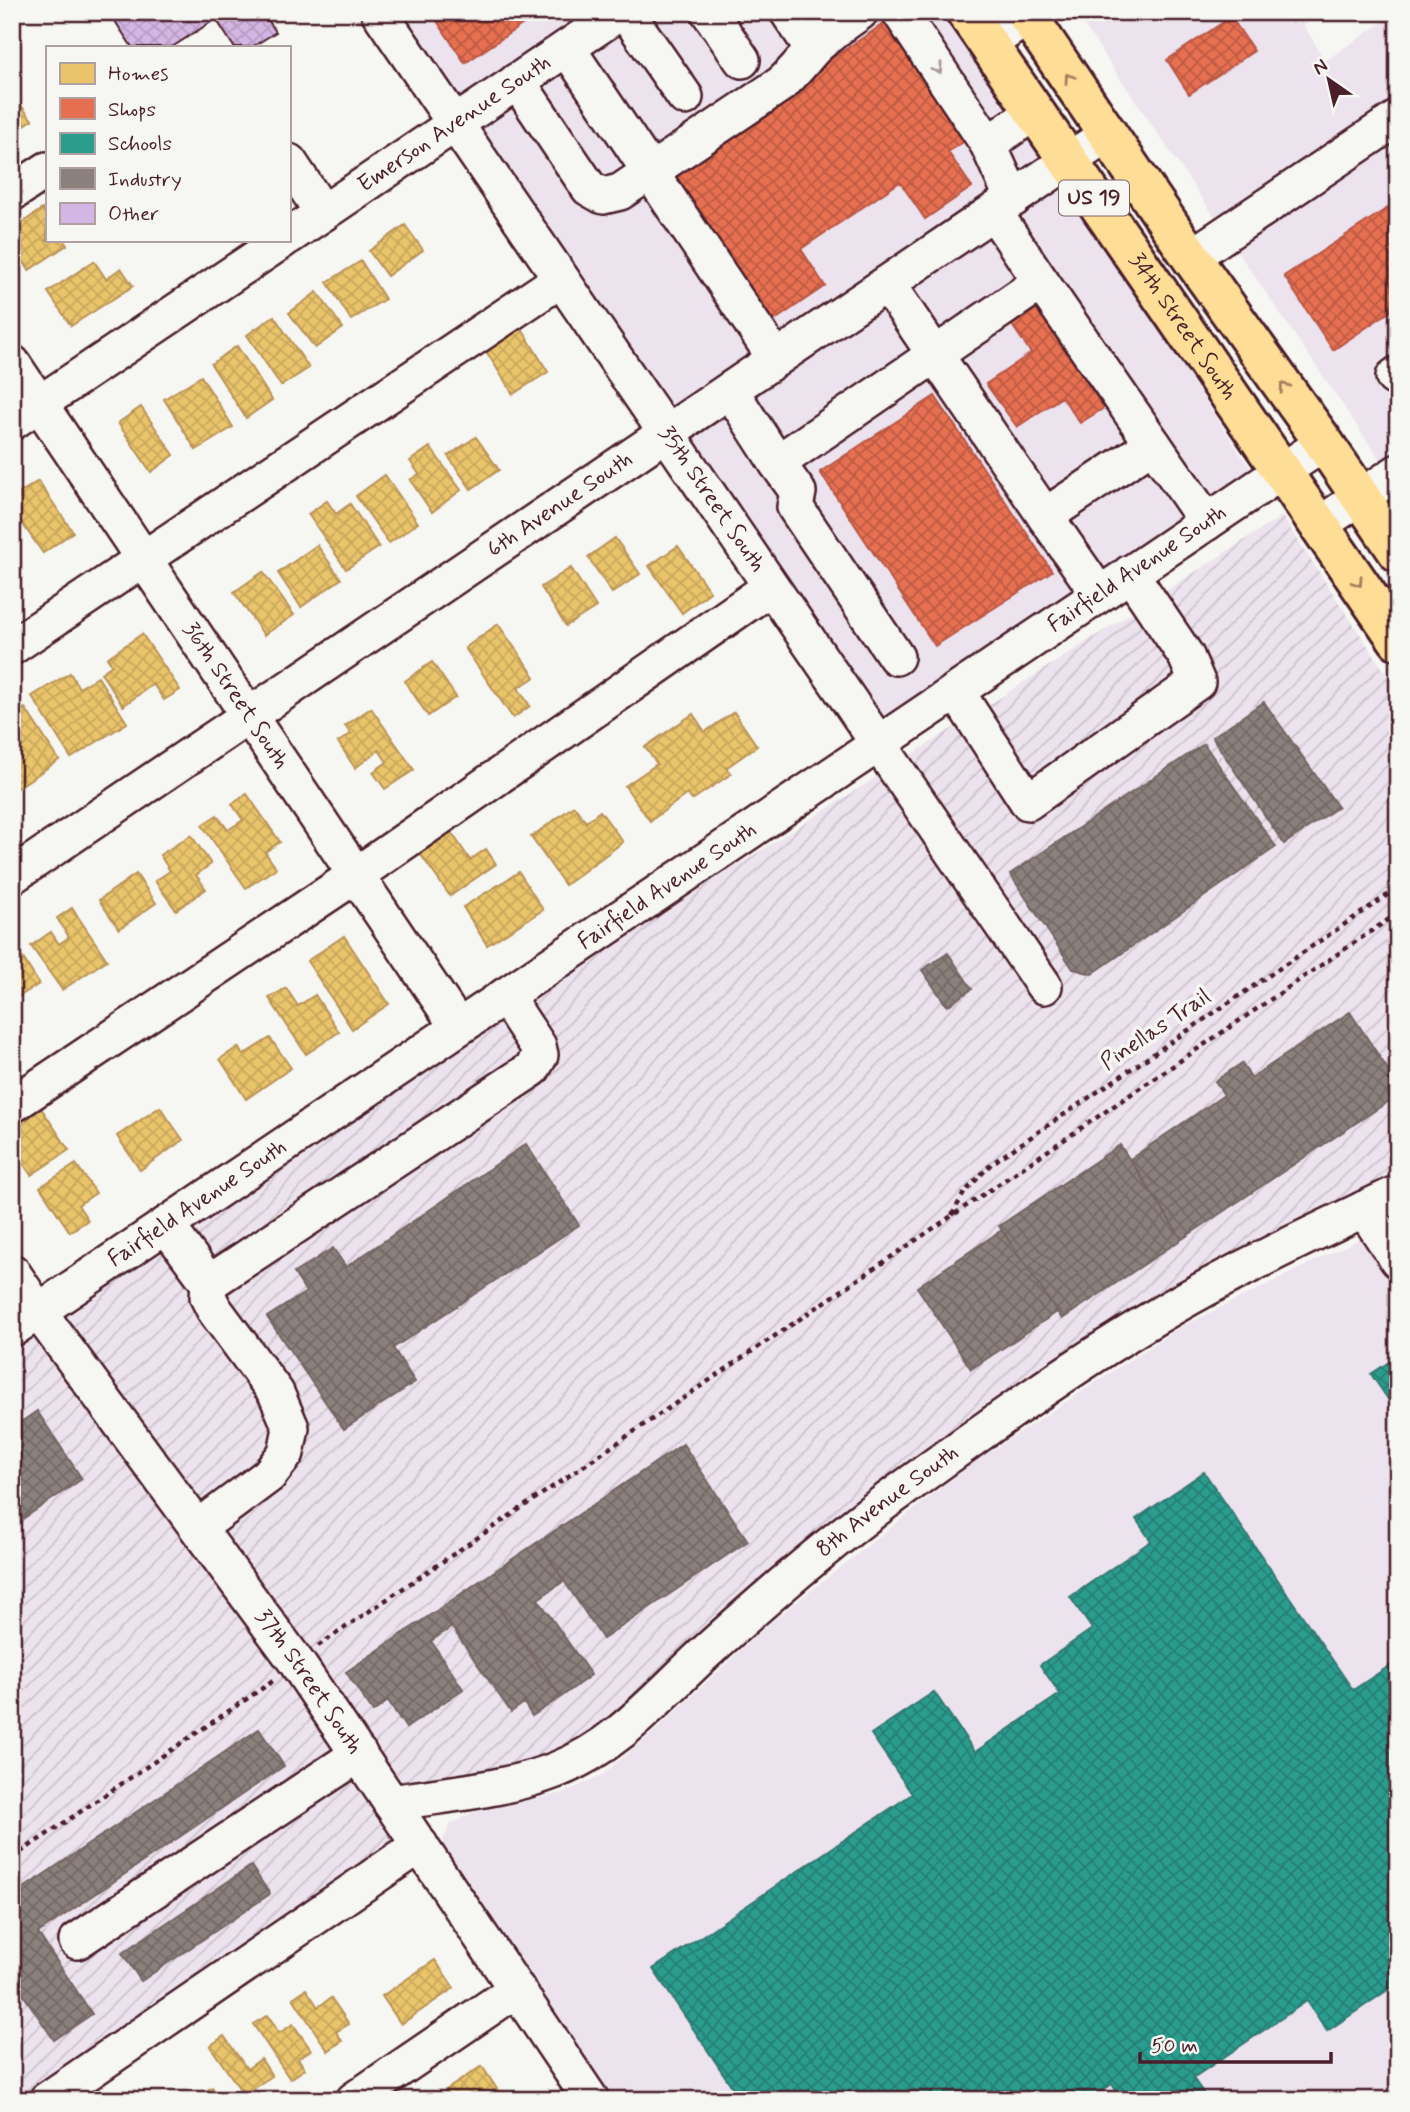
<svg xmlns="http://www.w3.org/2000/svg" width="1410" height="2112" viewBox="0 0 1410 2112" font-family="Mynerve,sans-serif">
	<style>
		.built { fill: #ece3ee }
		.industrial { fill: url(#industrial-furrows) }
		.homes { fill: url(#homes-cross-hatch); stroke: #b99257; stroke-width: 2 }
		.shops { fill: url(#shops-cross-hatch); stroke: #b85746; stroke-width: 2 }
		.schools { fill: url(#schools-cross-hatch); stroke: #347771; stroke-width: 2 }
		.industry { fill: url(#industry-cross-hatch); stroke: #776464; stroke-width: 2 }
		.building { fill: url(#building-cross-hatch); stroke: #4a1f2b; stroke-width: 2 }
		.lines { fill: none; stroke-linecap: round; stroke-linejoin: round }
		.minor-casing { stroke: #4a1f2b; stroke-width: 40 }
		.highway-casing { stroke: #4a1f2b; stroke-width: 44 }
		.path { stroke: #4a1f2b; stroke-width: 4.5; stroke-dasharray: 5 5; stroke-linecap: butt }
		.minor { stroke: #f6f6f2; stroke-width: 35 }
		.highway { stroke: #fedd96; stroke-width: 38 }
		.oneway { stroke: #a99598 }
		.oneway2 { stroke: #a47e60 }
		.labels { text-anchor: middle; dominant-baseline: central; stroke-width: 7; stroke-linejoin: round; paint-order: stroke }
		.shield { fill: #f6f6f2; stroke: #7e6067; stroke-width: 2 }
		.shield-label { font-size: 21px; font-weight: bold; fill: #4a1f2b }
		.street-label { font-size: 23px; fill: #4a1f2b; stroke: #f6f6f2 }
	</style>
	<defs>
		<pattern id="industrial-furrows" width="10" height="10" patternUnits="userSpaceOnUse" patternTransform="scale(1.75)"><rect width="10" height="10" fill="#ece3ee"/><path d="M-1 1l2-2M0 10L10 0M9 11l2-2" fill="none" stroke="#ccc2cc"/></pattern>
		<pattern id="homes-cross-hatch" width="8" height="8" patternUnits="userSpaceOnUse" patternTransform="scale(1.75)"><rect width="8" height="8" fill="#e9c46a"/><path d="M0 0l8 8M0 8l8-8" fill="none" stroke="#c9a85c"/></pattern>
		<pattern id="shops-cross-hatch" width="8" height="8" patternUnits="userSpaceOnUse" patternTransform="scale(1.75)"><rect width="8" height="8" fill="#e76f51"/><path d="M0 0l8 8M0 8l8-8" fill="none" stroke="#bd5b43"/></pattern>
		<pattern id="schools-cross-hatch" width="8" height="8" patternUnits="userSpaceOnUse" patternTransform="scale(1.75)"><rect width="8" height="8" fill="#2a9d8f"/><path d="M0 0l8 8M0 8l8-8" fill="none" stroke="#267f75"/></pattern>
		<pattern id="industry-cross-hatch" width="8" height="8" patternUnits="userSpaceOnUse" patternTransform="scale(1.75)"><rect width="8" height="8" fill="#8a817c"/><path d="M0 0l8 8M0 8l8-8" fill="none" stroke="#736966"/></pattern>
		<pattern id="building-cross-hatch" width="8" height="8" patternUnits="userSpaceOnUse" patternTransform="scale(1.75)"><rect width="8" height="8" fill="#d4b6e4"/><path d="M0 0l8 8M0 8l8-8" fill="none" stroke="#b89cc4"/></pattern>
	</defs>
	<rect width="100%" height="100%" fill="#f6f6f2"/>
	<filter id="ink" filterUnits="userSpaceOnUse"><feTurbulence type="fractalNoise" baseFrequency=".0143" numOctaves="2"/><feDisplacementMap in="SourceGraphic" scale="14" xChannelSelector="R" yChannelSelector="G"/><feConvolveMatrix kernelMatrix="1 2 1 2 8 2 1 2 1" color-interpolation-filters="sRGB"/></filter>
	<g filter="url(#ink)">
		<path class="built" d="M395 12H594L457 104Z
			M646 12H950L1047 158 669 414 474 129Z
			M1075 12H1296L1325 61 1398 12V101L1218 222Z
			M1398 136V454L1383 464 1234 246Z
			M1063 183 1253 473 881 724 686 438Z
			M1398 1220V2100H599L440 1847 450 1825 471 1813 563 1793 602 1775 658 1728 765 1627 970 1465 1177 1329Z"/>
		<path class="industrial" d="M1282 516 1398 692V1176L1146 1306 610 1723 550 1756 506 1769 397 1787 59 1318 516 1006 883 773 1042 1005 1063 991 905 759Z
			M37 1333 287 1670 409 1853 50 2100H12V1850L19 1846 21 1829 12 1816V1350Z"/>
		<path class="homes" d="M12 93 32 120 12 134Z
			M42 209 47 217V240H63L67 245 29 270 12 244V230Z
			M405 225 423 250 387 276 369 251Z
			M94 261 106 279 121 268 133 286 71 326 48 292Z
			M361 261 385 299 351 320 327 282Z
			M317 292 343 328 315 348 289 313Z
			M274 316 309 368 281 386 247 335Z
			M517 321 548 372 513 394 481 343Z
			M237 346 272 400 246 418 211 364Z
			M201 376 233 427 196 450 164 399Z
			M141 407 174 455 151 472 118 423Z
			M476 437 499 470 471 489 448 456Z
			M430 447 461 490 432 512 410 480 419 474 410 461Z
			M385 475 418 523 389 543 356 496Z
			M38 481 73 532 43 553 12 509V498Z
			M327 501 336 514 350 504 379 547 346 569 308 514Z
			M615 538 640 574 612 593 588 557Z
			M317 545 341 579 301 607 278 573Z
			M678 546 710 592 682 613 649 566Z
			M571 568 596 607 566 626 541 587Z
			M263 572 294 615 264 635 234 592Z
			M498 624 535 677 518 688 530 706 513 718 465 648Z
			M142 634 180 690 164 700 153 684 123 706 101 673 112 665 107 658Z
			M432 662 456 697 428 716 405 681Z
			M70 673 79 688 98 677 127 723 71 758 32 696Z
			M25 708 59 760 14 790 12 787V716Z
			M371 708 414 770 385 789 373 772 387 762 379 750 355 768 338 742 351 734 345 726Z
			M734 712 757 746 726 768 731 774 692 800 687 794 650 821 625 786 657 764 645 747 693 714 705 732Z
			M247 794 280 842 265 852 276 868 246 888 202 825 217 815 228 830 243 820 232 804Z
			M574 806 586 822 600 811 623 842 565 885 531 837Z
			M450 830 470 860 486 849 496 864 450 896 419 852Z
			M191 835 211 864 196 875 206 889 176 910 155 881 170 871 160 855Z
			M519 872 543 910 487 945 463 907Z
			M136 874 156 903 119 929 99 900Z
			M72 908 107 960 62 990 31 946 51 932 59 944 69 937 57 918Z
			M344 936 389 1004 352 1029 307 961Z
			M23 958 39 984 12 1001V964Z
			M286 988 298 1006 315 995 339 1032 306 1054 269 998Z
			M270 1038 291 1068 246 1099 220 1059 238 1047 243 1055Z
			M39 1105 69 1150 31 1175 12 1147V1123Z
			M160 1107 183 1140 140 1170 117 1136Z
			M76 1164 96 1193 78 1205 88 1220 70 1232 40 1187Z
			M435 1960 454 1988 401 2024 382 1996Z
			M306 1989 318 2007 331 1998 349 2024 336 2032 342 2041 328 2051 293 1998Z
			M268 2015 279 2033 293 2024 311 2050 298 2058 305 2069 290 2079 253 2024Z
			M224 2036 247 2069 261 2059 272 2076 244 2095 210 2046Z
			M482 2066 504 2100H431Z
			M212 2087 221 2100H192Z"/>
		<path class="shops" d="M431 12H541L465 63Z
			M1231 17 1254 51 1189 94 1167 60Z
			M891 19 971 137 948 152 972 187 925 219 900 182 801 249 825 286 766 326 665 176 821 70 819 67Z
			M1398 201V306L1333 350 1284 276Z
			M1038 308 1057 336 1062 332 1090 376 1085 380 1104 408 1080 423 1062 397 1017 427 986 384 1031 353 1012 325Z
			M935 396 1052 571 935 646 820 472Z"/>
		<path class="schools" d="M1398 1356V1414L1371 1374Z
			M1204 1472 1353 1690 1398 1660V1983L1327 2031 1307 2001 1193 2078 1208 2100H1122L1112 2084 1089 2100H741L653 1969 912 1794 871 1734 934 1692 975 1752 1060 1694 1040 1665 1092 1629 1070 1597 1151 1541 1136 1519Z"/>
		<path class="industry" d="M1264 702 1338 807 1284 844 1212 737Z
			M1204 744 1276 847 1092 974 1073 969 1010 874Z
			M948 953 972 989 947 1006 922 970Z
			M1350 1012 1398 1085V1095L1182 1239 1130 1159 1224 1095 1215 1081 1242 1063 1251 1078Z
			M526 1144 579 1225 393 1348 415 1382 344 1429 267 1317 306 1292 294 1273 333 1248 346 1267Z
			M1120 1145 1182 1239 1062 1319 999 1226Z
			M1002 1230 1057 1312 971 1369 917 1287Z
			M12 1408 21 1422 37 1411 82 1479 12 1526Z
			M683 1444 748 1541 603 1639 538 1542Z
			M538 1542 564 1581 538 1599 591 1675 561 1697 480 1581Z
			M480 1581 561 1697 532 1716 524 1703 511 1712 439 1609Z
			M439 1609 452 1627 431 1641 463 1689 406 1728 388 1701 373 1712 346 1672Z
			M259 1729 284 1766 38 1933 92 2014 54 2040 12 1978V1896Z
			M251 1866 270 1894 141 1981 122 1953Z"/>
		<path class="building" d="M109 12H263L276 32 252 47H234L216 19 172 47H132Z"/>
		<g class="lines">
			<g class="minor-casing">
				<g id="minor">
					<path id="s1" d="M379 12 1044 986"/>
					<path d="M626 12 685 97"/>
					<path d="M709 12 742 60"/>
					<path d="M788 12 813 49"/>
					<path d="M900 12 988 144 1013 199"/>
					<path d="M988 44 1034 12"/>
					<path d="M567 48 776 359"/>
					<path d="M517 81 589 188 603 196 620 192 781 84C794 73 804 59 815 47 829 34 844 23 860 12"/>
					<path d="M988 144 1035 112"/>
					<path d="M289 162 323 213"/>
					<path d="M12 193 47 170"/>
					<path id="s2" d="M289 236 620 12"/>
					<path d="M1191 257 1398 118"/>
					<path d="M1041 282 1207 522"/>
					<path d="M887 284 1045 516 1153 444"/>
					<path id="s3" d="M12 363 458 1027"/>
					<path d="M1394 377 1398 374"/>
					<path d="M730 390 777 463 1041 282 994 212"/>
					<path d="M12 422 283 240"/>
					<path d="M777 463 798 492 795 507 896 657"/>
					<path d="M1045 516 1099 594"/>
					<path d="M1319 525 1398 472"/>
					<path d="M12 647 561 279"/>
					<path d="M956 691 1028 802 1197 682 1186 656 1130 573"/>
					<path id="s4" d="M12 876 1108 134"/>
					<path d="M12 1105 356 875 771 587"/>
					<path d="M1364 1209 1398 1260"/>
					<path d="M166 1225 209 1283 532 1069 540 1055 538 1046 505 996"/>
					<path id="s5" d="M12 1272 38 1311 297 1663 591 2100"/>
					<path id="s6" d="M12 1329 1324 443"/>
					<path d="M198 1528 269 1475 286 1453 291 1428 276 1393 214 1309 208 1297 209 1283"/>
					<path id="s7" d="M391 1803C445 1794 505 1790 556 1770 621 1745 664 1689 715 1644 769 1595 826 1546 885 1502 972 1439 1060 1374 1152 1319 1230 1272 1316 1232 1398 1193"/>
					<path d="M77 1941 359 1754"/>
					<path d="M47 2100 420 1845"/>
					<path d="M354 2100 517 1989"/>
				</g>
			</g>
			<g class="highway-casing">
				<g id="highway">
					<path id="s8" d="M966 12 1398 640"/>
					<path d="M1025 12 1191 257 1324 443 1398 552"/>
				</g>
			</g>
			<path class="path" d="M952 1215 964 1193 991 1164 1398 888
				M318 1646 1398 913
				M12 1858 276 1679"/>
			<use href="#minor" class="minor"/>
			<use href="#highway" class="highway"/>
		</g>
		<defs><path id="oneway-chevron" d="M-2-3.5L2.5 0L-2 3.5" fill="none" stroke-width="1.6" stroke-linecap="round" stroke-linejoin="round" transform="scale(1.75)"/></defs>
		<use class="oneway" href="#oneway-chevron" transform="translate(938 69) rotate(56)"/>
		<g class="oneway2">
			<use href="#oneway-chevron" transform="translate(1069 78) rotate(-124)"/>
			<use href="#oneway-chevron" transform="translate(1284 387) rotate(-126)"/>
			<use href="#oneway-chevron" transform="translate(1358 582) rotate(56)"/>
		</g>
	</g>
	<g class="labels">
		<rect class="shield" x="1059" y="180.5" width="70" height="35" rx="5"/>
		<g class="shield-label">
			<text x="1094" y="198">US 19</text>
		</g>
		<g class="street-label">
			<text stroke="none"><textPath href="#s2" startOffset="200">Emerson Avenue South</textPath></text>
			<text stroke="none"><textPath href="#s8" startOffset="382">34th Street South</textPath></text>
			<text stroke="none"><textPath href="#s1" startOffset="590">35th Street South</textPath></text>
			<text stroke="none"><textPath href="#s4" startOffset="662">6th Avenue South</textPath></text>
			<text stroke="none"><textPath href="#s6" startOffset="1358">Fairfield Avenue South</textPath></text>
			<text stroke="none"><textPath href="#s3" startOffset="401">36th Street South</textPath></text>
			<text stroke="none"><textPath href="#s6" startOffset="791">Fairfield Avenue South</textPath></text>
			<text transform="translate(1156 1030) rotate(-34)">Pinellas Trail</text>
			<text stroke="none"><textPath href="#s6" startOffset="224">Fairfield Avenue South</textPath></text>
			<text stroke="none"><textPath href="#s7" startOffset="597">8th Avenue South</textPath></text>
			<text stroke="none"><textPath href="#s5" startOffset="506">37th Street South</textPath></text>
		</g>
	</g>
	<rect width="1410" height="2112" fill="none" stroke="#f6f6f2" stroke-width="42"/>
	<rect x="21" y="21" width="1368" height="2070" fill="none" stroke="#4a1f2b" stroke-width="2.5" filter="url(#ink)"/>
	<rect x="46" y="46" width="245" height="196" fill="#f6f6f2" stroke="#b1a0a2" stroke-width="2"/>
	<rect x="60" y="63" width="35" height="21" fill="#e9c46a" stroke="#b1a0a2" stroke-width="2"/>
	<text x="108" y="80" font-size="21" fill="#4a1f2b">Homes</text>
	<rect x="60" y="98" width="35" height="21" fill="#e76f51" stroke="#b1a0a2" stroke-width="2"/>
	<text x="108" y="116" font-size="21" fill="#4a1f2b">Shops</text>
	<rect x="60" y="133" width="35" height="21" fill="#2a9d8f" stroke="#b1a0a2" stroke-width="2"/>
	<text x="108" y="150" font-size="21" fill="#4a1f2b">Schools</text>
	<rect x="60" y="168" width="35" height="21" fill="#8a817c" stroke="#b1a0a2" stroke-width="2"/>
	<text x="108" y="186" font-size="21" fill="#4a1f2b">Industry</text>
	<rect x="60" y="203" width="35" height="21" fill="#d4b6e4" stroke="#b1a0a2" stroke-width="2"/>
	<text x="108" y="220" font-size="21" fill="#4a1f2b">Other</text>
	<g transform="translate(1329 80) rotate(326)" stroke="#f6f6f2" stroke-width="5" paint-order="stroke">
	<path d="M0-5L12 26L0 18L-12 26Z" fill="#4a1f2b"/>
	<text y="-10" font-size="19" font-weight="bold" text-anchor="middle" fill="#4a1f2b">N</text>
	</g>
	<path d="M1140 2052v10h191v-10" fill="none" stroke="#4a1f2b" stroke-width="3.5"/>
	<text x="1151" y="2052" font-size="21" fill="#4a1f2b" stroke="#f6f6f2" stroke-width="5" paint-order="stroke">50 m</text>
</svg>
